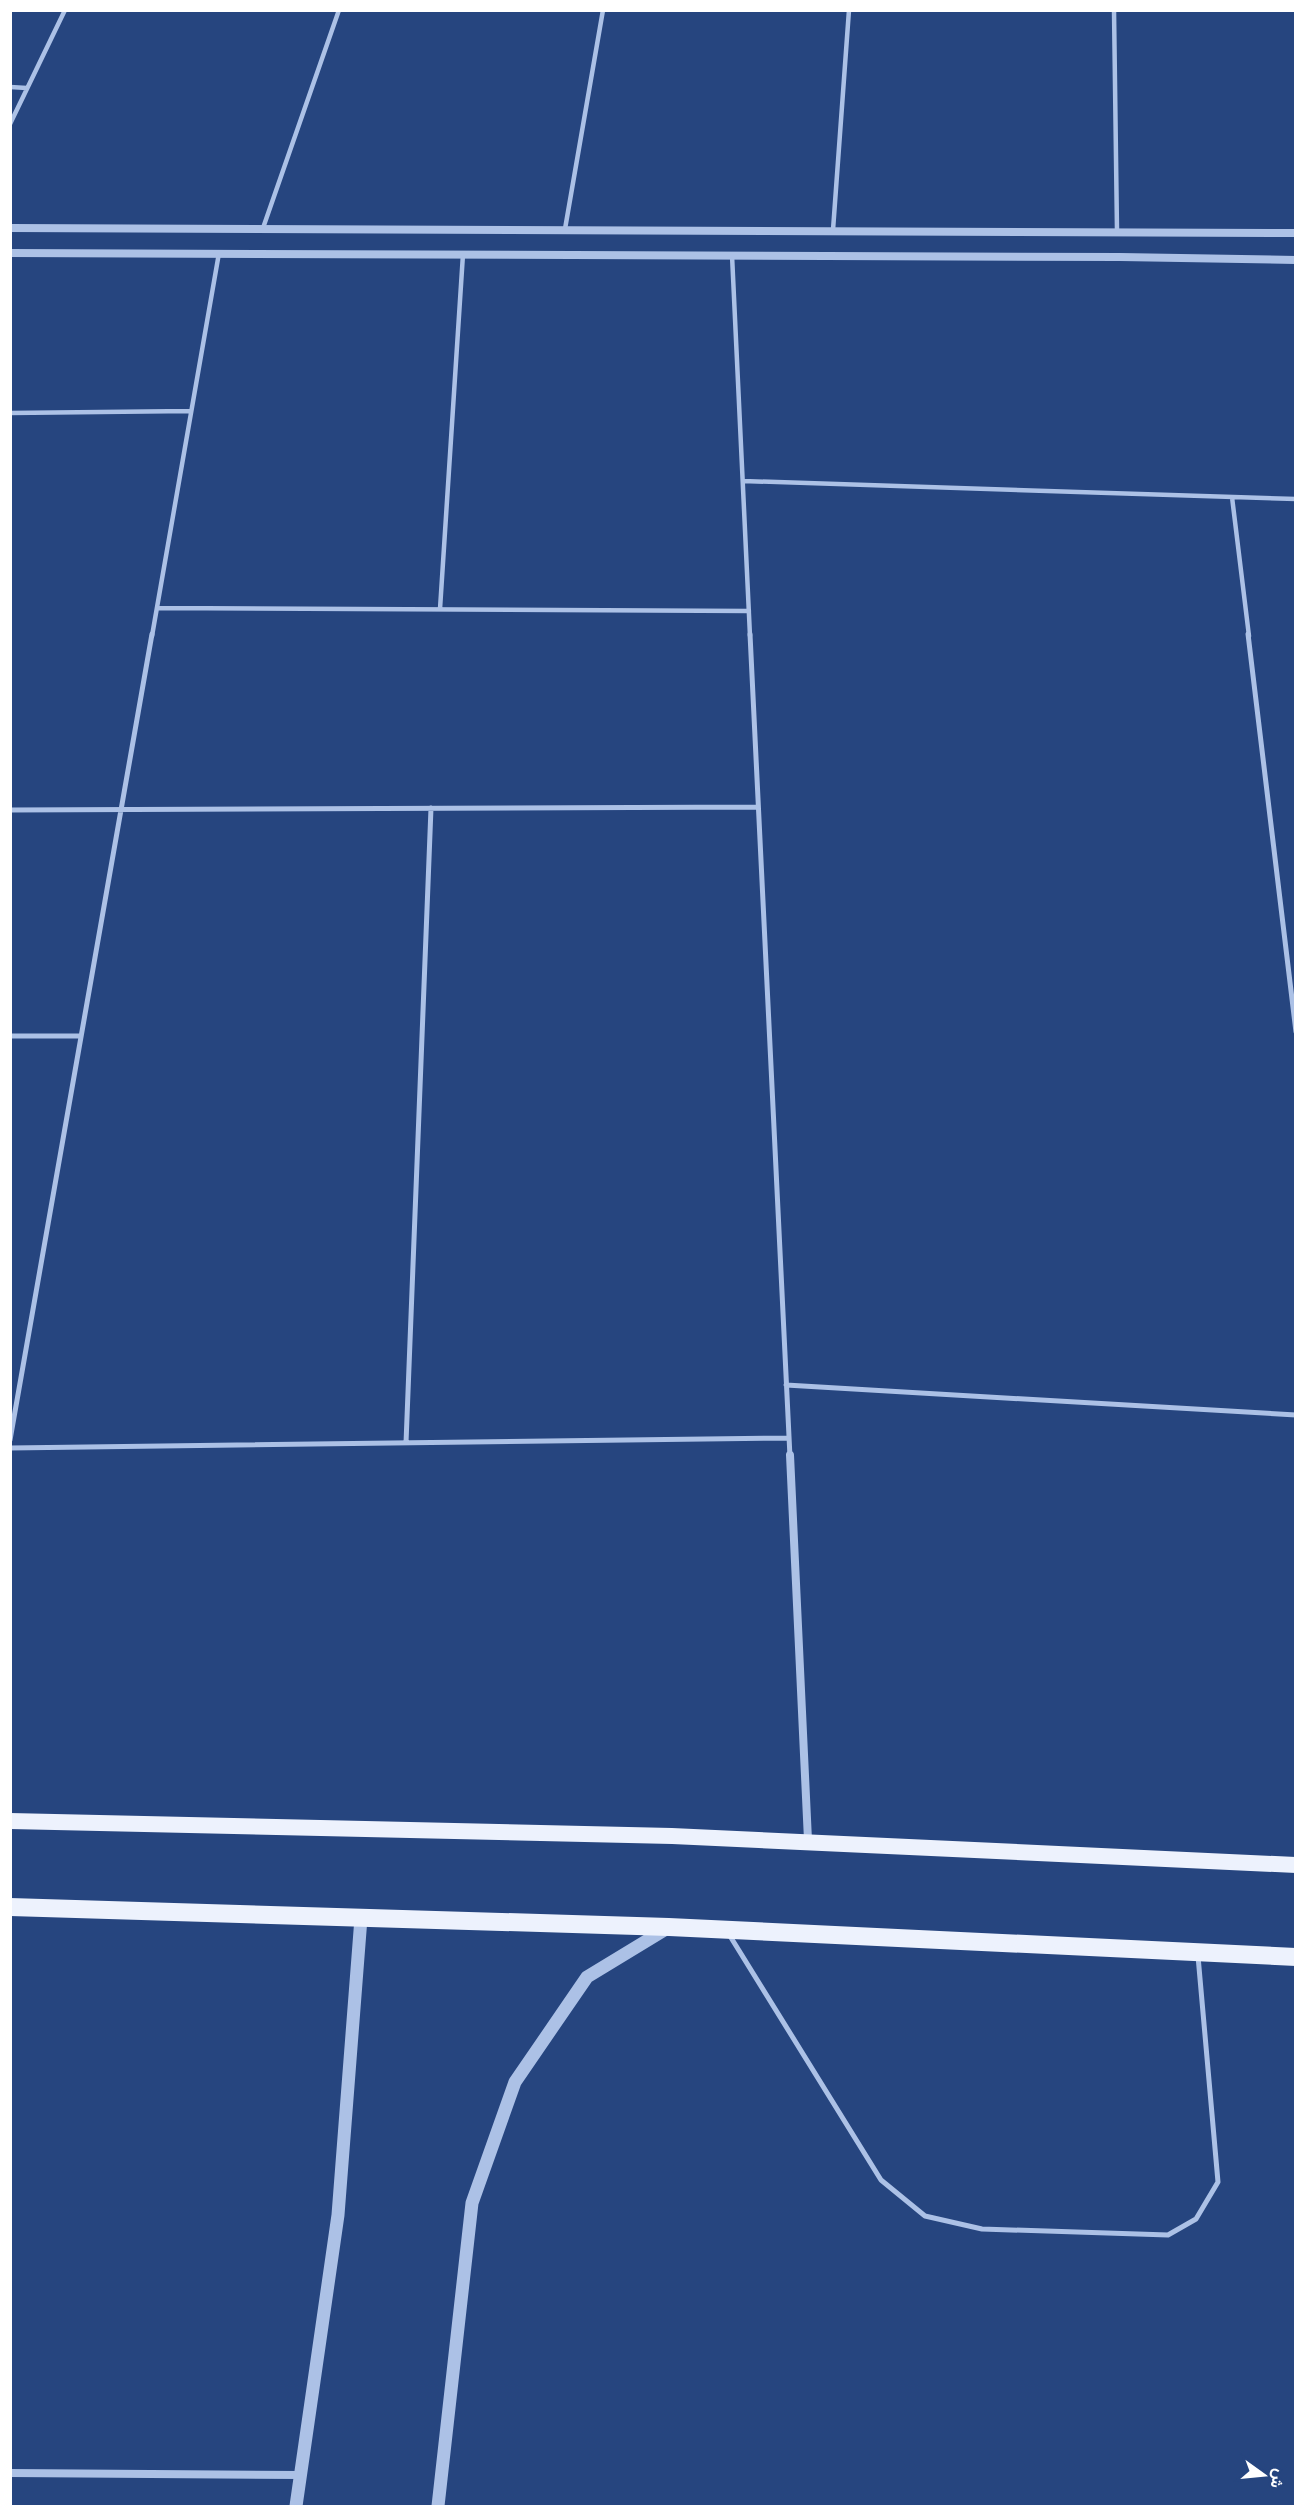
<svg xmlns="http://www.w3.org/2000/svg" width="1306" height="2517" viewBox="0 0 1306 2517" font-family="Poppins,Vazirmatn,sans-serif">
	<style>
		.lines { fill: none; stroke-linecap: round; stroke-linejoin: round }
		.service { stroke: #acc1e6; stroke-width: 5 }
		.minor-far2 { stroke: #acc1e6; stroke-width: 4.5 }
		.minor-far1 { stroke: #acc1e6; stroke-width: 5 }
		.minor { stroke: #acc1e6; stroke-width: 8 }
		.tertiary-far1 { stroke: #acc1e6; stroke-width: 8 }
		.tertiary { stroke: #acc1e6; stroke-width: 13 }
		.primary { fill: #edf2fd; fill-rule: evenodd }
	</style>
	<rect width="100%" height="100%" fill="#26457f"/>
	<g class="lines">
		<path class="service" d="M730 1936 881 2180 925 2216 982 2229 1168 2235 1196 2219 1218 2182 1198 1956"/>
		<path class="minor-far2" d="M1114 10 1117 231
			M10 87 27 88
			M10 124 65 10
			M263 228 339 10
			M565 229 603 10
			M833 230 849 10
			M732 255 750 636
			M10 413 191 411
			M743 481 1296 499
			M1232 497 1249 636
			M157 608 749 611
			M440 609 463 254
			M152 636 219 253"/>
		<path class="minor-far1" d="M750 634 790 1457
			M1248 634 1296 1032
			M10 810 758 807
			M10 1036H81
			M786 1385 1296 1415
			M10 1440 152 634
			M406 1443 431 808
			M10 1448 789 1438"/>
		<path class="minor" d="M790 1455 808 1840
			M10 2473 301 2475"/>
		<path class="tertiary-far1" d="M10 228 1296 233
			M10 253 1120 257 1296 260"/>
		<path class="tertiary" d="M296 2506 338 2215 361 1918
			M438 2506 472 2203 515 2082 587 1977 666 1929"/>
		<path class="primary" d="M10 1813 672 1828 1296 1857V1873L672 1844 10 1829Z
			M10 1898 669 1918 1296 1948V1966L669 1936 10 1916Z"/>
	</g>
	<rect width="1306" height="2517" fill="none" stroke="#ffffff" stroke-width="24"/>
	<g transform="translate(1264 2475) rotate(105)" stroke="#26457f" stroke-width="4.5" paint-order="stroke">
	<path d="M0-4.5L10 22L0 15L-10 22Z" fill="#ffffff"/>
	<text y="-9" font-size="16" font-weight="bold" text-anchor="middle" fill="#ffffff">ش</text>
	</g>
</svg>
